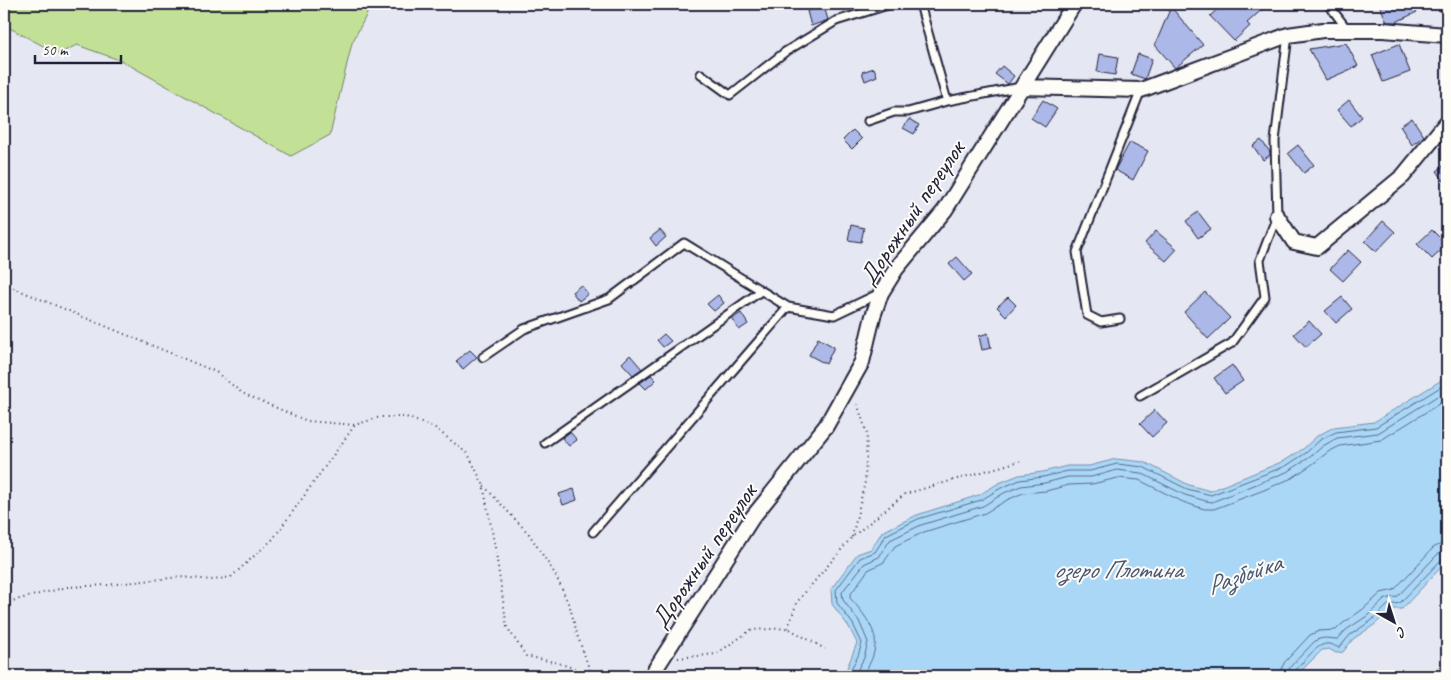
<svg xmlns="http://www.w3.org/2000/svg" width="1451" height="680" viewBox="0 0 1451 680" font-family="Caveat,sans-serif">
	<style>
		.green { fill: #c3e097; stroke: #728169 }
		.water { fill: #abd7f7; stroke: #748fac }
		.lines { fill: none; stroke-linecap: round; stroke-linejoin: round }
		.shore { stroke: #596a86; stroke-width: 1 }
		.building { fill: #acb8e8; stroke: #22223b }
		.lane-casing { stroke: #22223b; stroke-width: 11 }
		.street-casing { stroke: #22223b; stroke-width: 18 }
		.path { stroke: #22223b; stroke-width: 2; stroke-dasharray: 1 4; stroke-linecap: butt }
		.lane { stroke: #fdfcf7; stroke-width: 7 }
		.street { stroke: #fdfcf7; stroke-width: 14 }
		.labels { text-anchor: middle; dominant-baseline: central; stroke-width: 4; stroke-linejoin: round; paint-order: stroke }
		.street-label { font-size: 25px; fill: #22223b; stroke: #fdfcf7 }
		.water-label { font-size: 26px; font-style: italic; fill: #4b5873; stroke: #fdfcf7 }
	</style>
	<rect width="100%" height="100%" fill="#e5e8f2"/>
	<filter id="ink" filterUnits="userSpaceOnUse"><feTurbulence type="fractalNoise" baseFrequency=".02" numOctaves="2"/><feDisplacementMap in="SourceGraphic" scale="10" xChannelSelector="R" yChannelSelector="G"/><feConvolveMatrix kernelMatrix="1 2 1 2 8 2 1 2 1" color-interpolation-filters="sRGB"/></filter>
	<g filter="url(#ink)">
		<path class="green" d="M4 4H372L352 43 330 135 291 156 122 61 77 45 58 54 4 25Z"/>
		<path class="water" d="M1445 378 1447 379V561L1402 609H1392L1374 625 1353 639 1343 652 1336 653 1329 649 1322 650 1296 676H841L847 668 857 643 849 627 832 604 831 589 857 554 871 549 882 532 917 515 979 495 999 483 1019 475 1043 472 1067 466H1089L1116 459 1144 462 1189 485 1210 491 1284 461 1303 449 1317 436 1334 427 1374 422Z"/>
		<g class="lines">
			<path class="shore" d="M847 676 858 656 862 643 853 624 837 603 836 590 860 558 875 552 886 535 918 519 981 500 1001 488 1020 480 1043 477 1068 471H1090L1117 464 1143 467 1187 489 1211 495 1286 466 1306 453 1320 440 1336 432 1376 427 1447 383
				M854 676 864 658 868 642 859 621 843 600 842 592 864 564 879 557 890 540 921 525 983 506 1004 493 1021 486 1045 483 1068 477H1091L1117 470 1141 473 1185 495 1206 501 1212 502 1289 471 1310 457 1323 446 1337 438 1378 433 1447 390
				M863 676C868 667 874 657 875 646 878 630 860 609 850 598V595L868 570 884 562 895 546 924 532 985 513 1007 500 1023 493 1046 491 1069 485 1092 484 1118 478 1139 480 1183 502 1204 509H1214L1264 490 1292 478 1314 463 1328 452 1340 446 1381 440 1447 399
				M1280 676 1281 670 1284 663 1310 635 1319 631 1336 630 1342 624 1362 610 1381 593 1394 590 1433 548 1441 544H1447
				M1287 676 1290 667 1315 641C1323 636 1330 639 1338 639L1346 630 1367 616 1384 600 1389 598 1397 597 1437 555 1441 552 1447 551
				M1294 676 1295 671C1303 663 1317 642 1329 644 1334 644 1335 648 1340 647L1350 635 1371 621 1388 605 1400 603 1442 559 1447 558"/>
		</g>
		<path class="building" d="M1223 4H1268L1247 23 1250 26 1234 41 1210 16Z
			M1379 4H1413L1417 12 1396 22H1387Z
			M824 6 828 20 811 26 807 11Z
			M1171 7 1203 45 1175 68 1155 45Z
			M1346 43 1358 66 1326 80 1309 49Z
			M1399 44 1410 72 1383 82 1372 55Z
			M1100 54 1118 57 1115 75 1097 72Z
			M1138 54 1152 59 1145 79 1131 74Z
			M1002 66 1014 76 1008 84 995 74Z
			M874 68 877 76 865 81 862 72Z
			M1043 100 1057 109 1045 127 1031 118Z
			M1349 100 1362 117 1351 126 1337 110Z
			M1412 118 1424 136 1412 145 1400 126Z
			M909 119 919 125 914 134 903 128Z
			M853 130 862 139 852 149 843 140Z
			M1261 140 1270 152V155L1263 160 1253 146Z
			M1130 142 1148 151 1133 180 1115 170Z
			M1298 145 1314 165 1304 173 1288 153Z
			M1447 163V185L1437 171Z
			M1198 212 1211 229 1198 238 1186 221Z
			M1383 221 1395 232 1376 252 1365 241Z
			M851 225 864 228 861 242 848 240Z
			M660 230 666 237 656 246 650 238Z
			M1432 230 1447 245 1432 259 1417 244Z
			M1156 231 1177 249 1166 261 1145 243Z
			M1348 250 1361 262 1343 281 1330 269Z
			M957 257 972 274 964 281 949 264Z
			M581 285 588 294 579 301 572 292Z
			M1205 292 1230 318 1208 339 1184 312Z
			M718 295 724 303 714 311 707 304Z
			M1008 297 1016 305 1006 316 997 307Z
			M1342 297 1352 309 1336 323 1325 311Z
			M741 313 748 324 739 330 732 319Z
			M1309 321 1321 334 1306 347 1294 334Z
			M988 333 991 348 982 350 979 336Z
			M664 334 671 341 663 347 657 340Z
			M818 338 834 347 826 364 809 355Z
			M470 350 477 357 463 369 456 361Z
			M630 355 642 369 633 375 622 363Z
			M1232 365 1243 381 1225 393 1214 378Z
			M651 375 656 380 646 389 640 383Z
			M1155 410 1167 423 1152 437 1140 424Z
			M570 432 577 440 569 446 562 438Z
			M574 489 577 500 563 505 559 494Z"/>
		<g class="lines">
			<g class="lane-casing">
				<path id="lane" d="M920 4 947 101
					M1328 4 1347 29
					M701 74 730 95 785 52 836 21 891 4
					M868 121 894 112H908L947 101 1021 87
					M1120 319 1101 322 1087 315 1077 252 1141 90
					M483 357 524 329 609 299 684 243 788 307
					M1140 396 1232 343 1265 297 1260 260 1277 216 1275 141 1288 35
					M545 443 761 291
					M593 532 788 307 834 315 880 293"/>
			</g>
			<g class="street-casing">
				<path id="street" d="M1022 87 1141 90 1288 35 1323 30H1383L1447 35
					M1277 216 1294 242 1317 247 1403 176 1447 122
					M651 676 752 518 826 426 862 362 873 316 881 293 896 269 945 210 1074 4"/>
			</g>
			<path class="path" d="M4 284 216 372 242 393 307 421 355 425
				M484 486 529 534 555 574 570 607 577 634 591 674
				M852 537 865 482 867 434 857 403 855 401
				M4 603 67 587 107 585 180 577 213 580 231 577 273 539 355 425 380 417H406L435 428 468 454 483 484 495 547 507 627 526 656 558 663 591 674 592 676
				M788 628 797 602 852 537 905 494 1020 461
				M678 658 716 654 751 630 788 628 825 649"/>
			<use href="#lane" class="lane"/>
			<use href="#street" class="street"/>
		</g>
	</g>
	<g class="labels">
		<g class="street-label">
			<text transform="translate(912 213) rotate(-56)">Дорожный переулок</text>
			<text transform="translate(704 556) rotate(-56)">Дорожный переулок</text>
		</g>
		<g class="water-label">
			<text x="1118" y="569">озеро Плотина</text>
			<text transform="translate(1244 574) rotate(-19)">Разбойка</text>
		</g>
	</g>
	<rect width="1451" height="680" fill="none" stroke="#fdfcf7" stroke-width="20"/>
	<rect x="10" y="10" width="1431" height="660" fill="none" stroke="#22223b" stroke-width="2" filter="url(#ink)"/>
	<g transform="translate(1394 622) rotate(141)" stroke="#fdfcf7" stroke-width="4" paint-order="stroke">
	<path d="M0-4L9 19L0 12L-9 19Z" fill="#22223b"/>
	<text y="-8" font-size="14" font-weight="bold" text-anchor="middle" fill="#22223b">С</text>
	</g>
	<path d="M35 55v8h86v-8" fill="none" stroke="#22223b" stroke-width="2.5"/>
	<text x="42" y="55" font-size="15" fill="#22223b" stroke="#fdfcf7" stroke-width="4" paint-order="stroke">50 m</text>
</svg>
